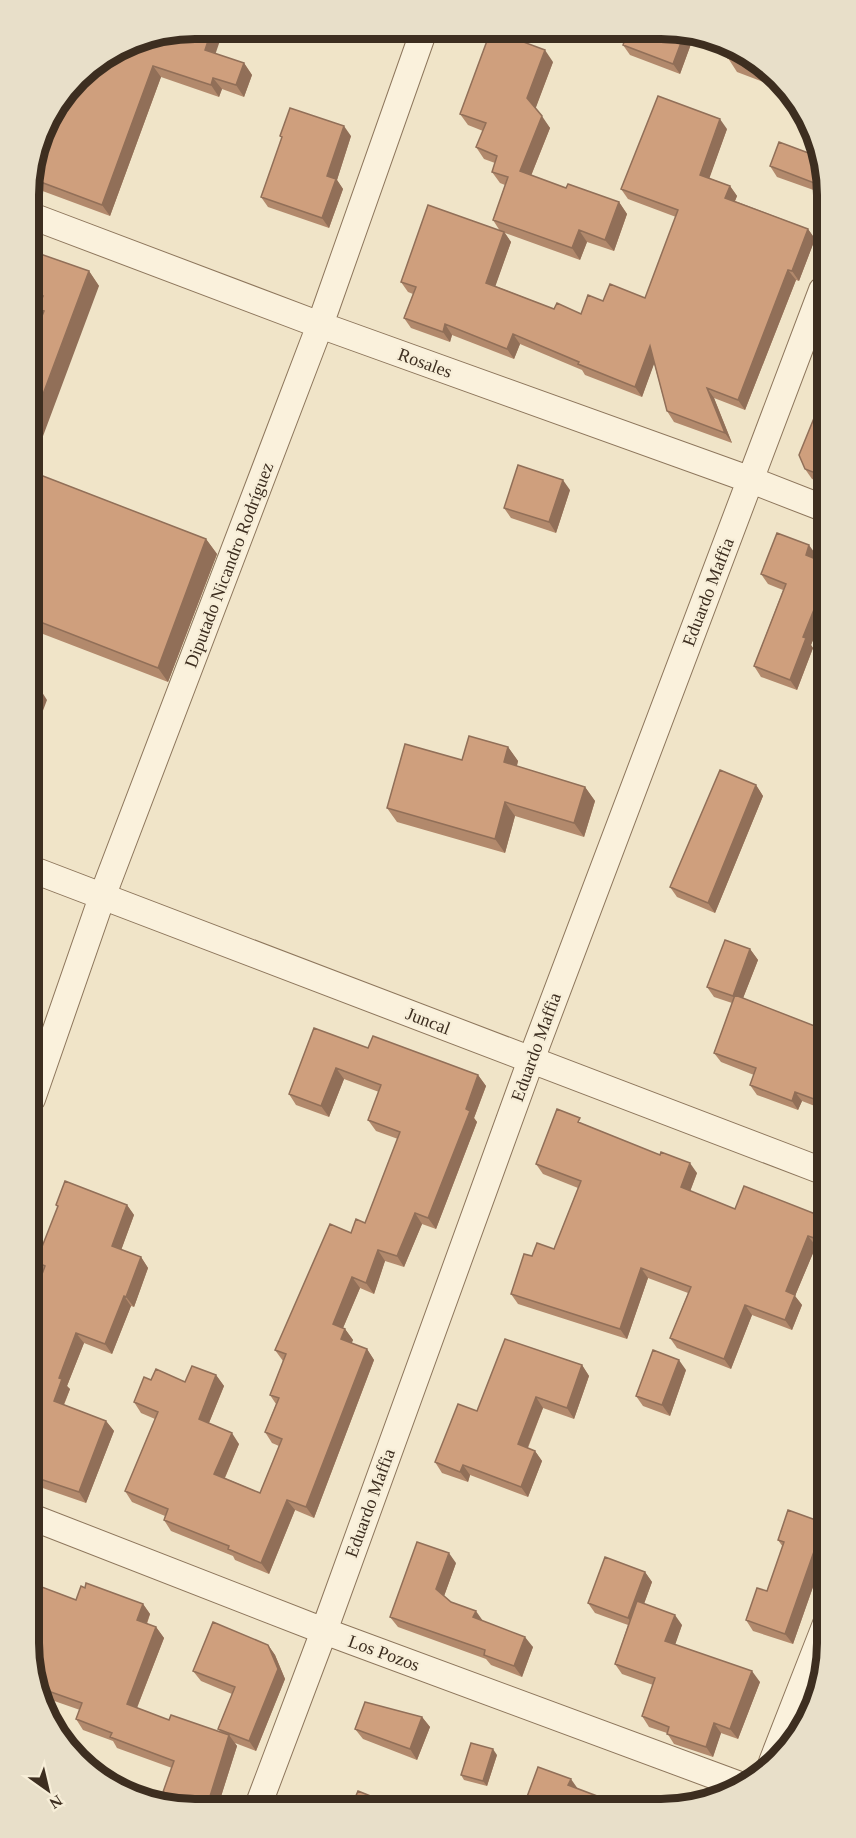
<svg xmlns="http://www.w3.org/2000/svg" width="856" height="1838" viewBox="0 0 856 1838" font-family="Georgia,serif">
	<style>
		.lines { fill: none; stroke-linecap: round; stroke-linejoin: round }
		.street-casing { stroke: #8d765c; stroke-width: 28 }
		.street { stroke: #faf1dc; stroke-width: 26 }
		.wall { fill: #b2896c }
		.shaded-wall { fill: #916f58 }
		.building { fill: #cf9f7d; stroke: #916f58; stroke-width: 1.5 }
		.labels { text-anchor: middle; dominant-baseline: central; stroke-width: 4.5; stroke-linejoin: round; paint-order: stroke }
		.street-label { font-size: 18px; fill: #3d2e20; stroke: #f7eed8 }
		.rim { fill: none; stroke: #3d2e20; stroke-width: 8 }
	</style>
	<rect width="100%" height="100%" fill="#f0e4c8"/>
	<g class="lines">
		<g class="street-casing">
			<path id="street" d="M29 215 320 325 751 480 823 508
				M31 869 825 1172
				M32 1099 102 897 320 325 424 30
				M34 1518 324 1631 737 1784
				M772 1762 827 1621
				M258 1806 324 1631 531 1060 822 290"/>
		</g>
		<use href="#street" class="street"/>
	</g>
	<path class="wall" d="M622 31 693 32 695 33 680 74 630 55 623 45 627 33Z
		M216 54 244 63 252 75 244 97 222 89 219 97 161 77 110 216 29 186V183L46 121 85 70Z
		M728 58 771 70 784 90 737 72Z
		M553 62 535 109 550 128 531 176 566 188 619 202 627 214 614 251 587 242 580 260 505 233 511 242 495 286 554 309 581 314 603 301 645 298 676 217 628 199 621 189 727 129 709 178 730 186 737 196 735 201 808 229 815 239 799 281 796 280 745 410 714 398 732 443 674 422 667 411 654 363 642 397 585 375 582 370 520 344 514 359 452 335 450 342 411 328 404 318 413 294 408 292 401 282 500 231 493 220 505 185 500 183 492 172 495 163 484 159 476 147 483 131 468 125 460 114Z
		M280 136H351L337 180 343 189 329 228 268 207 261 197 282 138Z
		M822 158V193L777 177 770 166Z
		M29 250 89 271 99 286 42 315 38 309 39 305 29 302Z
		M823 396V483L812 479 805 469Z
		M30 471 206 539 217 554 168 682 30 629Z
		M570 490 556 533 511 518 504 508Z
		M817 556 815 559 823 562V615L811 645 813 648 797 690 761 677 754 666 783 590 768 584 761 574Z
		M508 747 518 761 517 766 585 787 595 801 584 837 515 816 505 853 397 822 387 808 462 760Z
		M756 785 763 796 715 913 677 897 670 887Z
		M750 949 758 960 743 998 825 1030V1110L802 1101 798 1110 757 1095 750 1085 754 1075 721 1062 714 1053 732 1003 714 997 707 987Z
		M368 1048 478 1075 486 1086 474 1118 477 1122 436 1229 422 1224 404 1267 385 1261 374 1294 360 1288 343 1328 345 1329 353 1340 351 1343 367 1349 374 1360 314 1518 295 1510 269 1574 235 1560 233 1556 171 1531 164 1520 165 1516 132 1502 125 1491 155 1419 141 1413 134 1402 151 1380 185 1382 216 1375 224 1386 209 1423 239 1444 225 1478 260 1493 279 1446 272 1443 265 1432 276 1404 270 1395 283 1361 275 1350 351 1233 365 1223 398 1139 376 1131 368 1120 379 1092 344 1079 329 1117 296 1105 289 1094Z
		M584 1124 697 1173 690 1191 735 1209 823 1217 826 1216V1250L816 1246 795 1296 802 1305 792 1330 752 1315 731 1369 677 1348 670 1338 688 1293 648 1278 627 1339 518 1304 511 1294 532 1256 554 1249 578 1188 543 1174 536 1164Z
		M56 1205H127L134 1215 121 1250 141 1257 148 1268 134 1307 131 1306 112 1354 84 1343 67 1386 70 1389 64 1405 106 1421 114 1431 86 1503 34 1485 33 1299 43 1272 36 1262 58 1208Z
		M582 1365 589 1376 574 1419 543 1408 528 1448 535 1451 542 1461 528 1497 470 1475 468 1482 442 1473 435 1462 477 1411Z
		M686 1370 670 1416 643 1406 636 1396Z
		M824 1523 827 1526V1547L793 1644 753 1631 746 1620 767 1591 783 1547 778 1540Z
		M456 1563 444 1596 451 1602 483 1621 533 1647 522 1677 491 1665 486 1659 398 1627 390 1617Z
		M645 1572 652 1582 644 1604 682 1625 675 1644 760 1682 738 1739 721 1733 713 1757 674 1744 667 1733 649 1727 642 1716 653 1685 622 1674 615 1664 628 1625 595 1613 588 1603Z
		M34 1584 76 1600 143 1604 150 1614 147 1624 156 1627 164 1638 137 1708 169 1720 221 1732 218 1729 232 1694 201 1681 193 1671 268 1645 275 1655 285 1679 256 1751 235 1743 237 1746 218 1806H181L171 1803 163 1792 172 1768 117 1748 113 1741 83 1730 76 1719 80 1710 40 1696 34 1687Z
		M422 1717 430 1727 417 1760 363 1739 355 1729Z
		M497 1755 487 1786 464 1780 461 1775Z"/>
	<path class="shaded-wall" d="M212 29H224L213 61 205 50Z
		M685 32 695 33 680 74 673 64Z
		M545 50 553 62 535 110 527 98Z
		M244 63 252 75 244 97 236 85Z
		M153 66 161 77 110 216 102 205Z
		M213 78 222 89 219 97 211 85Z
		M542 116 550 128 528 183 520 171Z
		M720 119 727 129 707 185 700 175Z
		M344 126 351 136 337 180 343 189 329 228 322 218 327 176Z
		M730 186 737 196 732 208 725 198Z
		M619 202 627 214 614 251 605 240Z
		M808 229 815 239 799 281 792 271Z
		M579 230 587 242 580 260 572 248Z
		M504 232 511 242 493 293 486 283Z
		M788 270 796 280 745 410 738 400Z
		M89 271 99 286 30 471V429Z
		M445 324 452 335 450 342 443 332Z
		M513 334 520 344 514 359 507 349Z
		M650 346 657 356 642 397 635 387Z
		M707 388 714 398 732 443 725 433Z
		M563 480 570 490 556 533 549 522Z
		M206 539 217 554 168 682 158 668Z
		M809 545 817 556 813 565 806 555Z
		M821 592 823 596V615L811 645 813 648 797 690 790 680 803 637Z
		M40 689 47 700 33 737 31 734V713Z
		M508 747 518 761 514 776 504 762Z
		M756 785 763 796 715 913 708 903Z
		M585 787 595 801 584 837 574 823Z
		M505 802 515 816 505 853 495 839Z
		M750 949 758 960 740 1006 733 996Z
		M336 1068 344 1079 329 1117 321 1106Z
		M478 1075 486 1086 474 1118 477 1122 436 1229 428 1218Z
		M795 1092 802 1101 798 1110 792 1101Z
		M690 1163 697 1173 688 1197 681 1187Z
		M127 1205 134 1215 119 1256 112 1246Z
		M415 1213 422 1224 404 1267 397 1256Z
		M808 1236 816 1246 795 1296 802 1305 792 1330 785 1320 786 1291Z
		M378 1250 385 1261 374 1294 366 1283Z
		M141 1257 148 1268 134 1307 126 1297Z
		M641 1268 648 1278 627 1339 620 1329Z
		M352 1277 360 1288 340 1335 333 1324Z
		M124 1296 131 1306 112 1354 105 1344Z
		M745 1305 752 1315 731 1369 724 1359Z
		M345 1329 353 1340 349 1350 341 1339Z
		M76 1333 84 1343 67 1386 70 1389 61 1411 54 1401 59 1378Z
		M367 1349 374 1360 314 1518 306 1507Z
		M679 1360 686 1370 670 1416 662 1405Z
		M582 1365 589 1376 574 1419 567 1408Z
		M216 1375 224 1386 206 1430 199 1419Z
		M536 1397 543 1408 525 1454 518 1444Z
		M106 1421 114 1431 86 1503 79 1492Z
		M232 1433 239 1444 222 1484 214 1474Z
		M535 1451 542 1461 528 1497 521 1487Z
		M463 1465 470 1475 468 1482 460 1472Z
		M287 1500 295 1510 269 1574 261 1563Z
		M824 1523 827 1526V1547L793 1644 785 1634Z
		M449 1553 456 1563 443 1599 436 1589Z
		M645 1572 652 1582 635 1628 628 1618Z
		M143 1604 150 1614 144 1630 137 1620Z
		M476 1611 483 1621 473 1617Z
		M675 1615 682 1625 673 1651 665 1641Z
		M156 1627 164 1638 134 1715 127 1704Z
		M525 1637 533 1647 522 1677 514 1666Z
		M268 1645 275 1655 285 1679 256 1751 249 1741Z
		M752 1671 760 1682 738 1739 730 1729Z
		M422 1717 430 1727 417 1760 410 1749Z
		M714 1723 721 1733 713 1757 706 1747Z
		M229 1735 237 1746 218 1806H207Z
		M493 1749 497 1755 487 1786 483 1781Z
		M571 1779 578 1789 568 1785Z
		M605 1799 609 1804H602Z"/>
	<path class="building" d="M195 28 212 29 205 50 244 63 236 85 213 78 211 85 153 66 102 205 30 178 46 121 85 70 131 41 163 35 183 42 187 30Z
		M491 30 545 50 527 98 542 116 520 171 566 188 568 184 619 202 605 240 579 230 572 248 493 220 508 177 492 172 497 156 476 147 486 123 460 114Z
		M628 31 685 32 673 64 623 45Z
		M731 50 771 70 775 77 728 58Z
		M658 96 720 119 700 175 730 186 725 198 808 229 792 271 788 270 738 400 707 388 725 433 667 411 650 346 635 387 578 364 579 362 513 334 507 349 445 324 443 332 404 318 416 287 401 282 428 205 504 232 486 283 554 309 557 303 581 314 588 295 603 301 610 284 645 298 678 210 621 189Z
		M290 108 344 126 327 176 336 179 322 218 261 197 282 137 280 136Z
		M779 142 822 158V186L770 166Z
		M29 250 89 271 30 429 29 349 44 311 38 309 43 296 29 291Z
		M823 396V476L805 469 799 455Z
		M518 465 563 480 549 522 504 508Z
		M30 471 206 539 158 668 30 618Z
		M777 533 809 545 806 555 823 562V593L821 592 803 637 806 638 790 680 754 666 786 584 761 574Z
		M31 686 40 689 31 713Z
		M469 736 508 747 504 762 585 787 574 823 505 802 495 839 387 808 405 744 462 760Z
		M720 770 756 785 708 903 670 887Z
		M725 940 750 949 733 996 707 987Z
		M735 995 825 1030V1100L823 1099 822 1102 795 1092 792 1101 750 1085 756 1068 714 1053Z
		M314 1028 368 1048 373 1036 478 1075 466 1109 470 1111 428 1218 415 1213 397 1256 378 1250 366 1283 352 1277 333 1324 345 1329 341 1339 367 1349 306 1507 287 1500 261 1563 228 1549 229 1546 164 1520 168 1509 125 1491 158 1412 134 1402 144 1377 151 1380 156 1369 185 1382 192 1366 216 1375 199 1419 232 1433 214 1474 260 1493 282 1439 265 1432 279 1398 270 1395 286 1354 275 1350 330 1224 351 1233 356 1219 365 1223 400 1132 368 1120 381 1085 336 1068 321 1106 289 1094Z
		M557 1109 580 1118 578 1122 660 1155 661 1152 690 1163 681 1187 735 1209 744 1186 823 1217 824 1215 826 1216V1242L808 1236 786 1291 795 1295 785 1320 745 1305 724 1359 670 1338 691 1287 641 1268 620 1329 511 1294 524 1254 532 1256 537 1243 554 1249 581 1181 536 1164Z
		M65 1181 127 1205 112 1246 141 1257 126 1297 124 1296 105 1344 76 1333 59 1378 62 1379 54 1401 106 1421 79 1492 34 1477 33 1299 45 1266 36 1262 58 1206 56 1205Z
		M505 1339 582 1365 567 1408 536 1397 518 1444 535 1451 521 1487 463 1465 460 1472 435 1462 458 1404 477 1411Z
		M653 1350 679 1360 662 1405 636 1396Z
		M788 1510 824 1523 785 1634 746 1620 757 1588 767 1591 784 1542 778 1540Z
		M417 1542 449 1553 436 1589 451 1602 476 1611 473 1617 525 1637 514 1666 484 1655 485 1650 390 1617Z
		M605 1557 645 1572 628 1618 588 1603Z
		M86 1583 143 1604 137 1620 156 1627 127 1704 169 1720 171 1715 229 1735 207 1806 163 1792 174 1761 110 1737 112 1733 76 1719 82 1703 34 1686V1584L76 1600 81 1586 85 1588Z
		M637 1601 675 1615 665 1641 752 1671 730 1729 714 1723 706 1747 667 1734 669 1727 642 1716 655 1678 615 1664Z
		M213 1622 268 1645 278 1669 249 1741 218 1729 235 1687 193 1671Z
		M365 1702 422 1717 410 1749 355 1729Z
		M471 1743 493 1749 483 1781 461 1775Z
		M538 1767 571 1779 568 1785 605 1799 602 1804 524 1805Z
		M358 1791 393 1805H352Z"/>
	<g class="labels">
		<g class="street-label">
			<text transform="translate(425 363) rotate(20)">Rosales</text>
			<text transform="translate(229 565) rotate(-69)">Diputado Nicandro Rodríguez</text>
			<text transform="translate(708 592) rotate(-69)">Eduardo Maffia</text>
			<text transform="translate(428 1021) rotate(21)">Juncal</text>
			<text transform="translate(536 1047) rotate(-70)">Eduardo Maffia</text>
			<text transform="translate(370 1503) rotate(-70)">Eduardo Maffia</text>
			<text transform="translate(384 1653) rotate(20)">Los Pozos</text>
		</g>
	</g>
	<path d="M0 0H856V1838H0ZM195 39H661A156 156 0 0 1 817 195V1643A156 156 0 0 1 661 1799H195A156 156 0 0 1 39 1643V195A156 156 0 0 1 195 39Z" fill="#e8dfc9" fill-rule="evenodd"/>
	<path class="rim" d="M195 39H661A156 156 0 0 1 817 195V1643A156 156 0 0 1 661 1799H195A156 156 0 0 1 39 1643V195A156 156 0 0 1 195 39Z"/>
	<g transform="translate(48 1790) rotate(146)" stroke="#f7eed8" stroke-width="4.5" paint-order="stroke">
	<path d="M0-4.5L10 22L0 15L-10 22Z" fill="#3d2e20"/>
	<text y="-9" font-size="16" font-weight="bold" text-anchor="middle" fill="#3d2e20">N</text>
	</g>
</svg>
